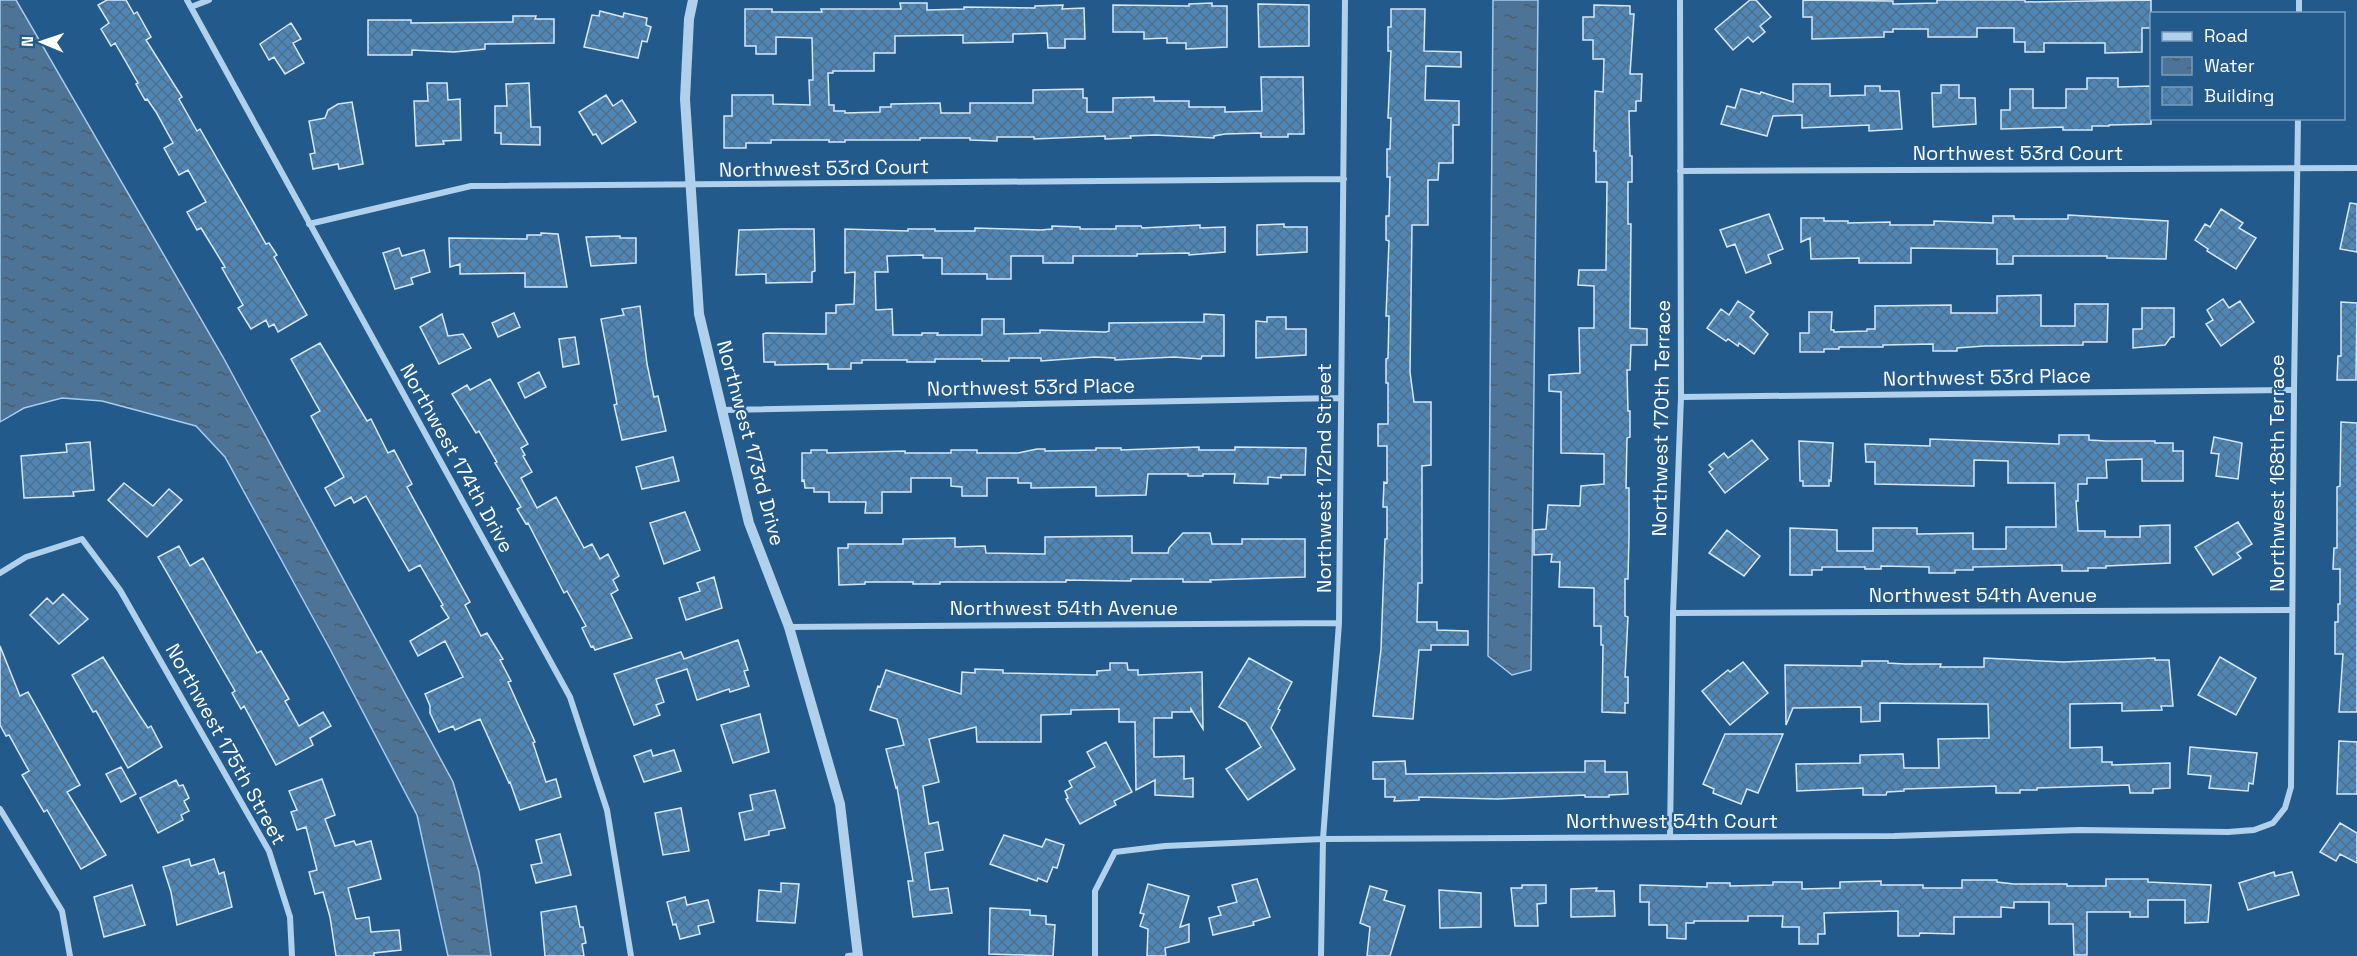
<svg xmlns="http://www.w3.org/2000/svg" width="2357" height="956" viewBox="0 0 2357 956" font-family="'Space Grotesk',sans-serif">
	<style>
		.water { fill: url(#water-ripples); stroke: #a5ccec; stroke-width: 1.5 }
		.building { fill: url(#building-cross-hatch); stroke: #d6e8f8; stroke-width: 1.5 }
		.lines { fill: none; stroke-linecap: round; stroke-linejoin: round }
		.minor { stroke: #b1d0eb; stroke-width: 6 }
		.tertiary { stroke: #b1d0eb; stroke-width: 10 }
		.labels { text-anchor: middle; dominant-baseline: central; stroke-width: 4.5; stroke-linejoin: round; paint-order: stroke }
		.street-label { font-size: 20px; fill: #fff; stroke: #235a8c }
	</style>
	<defs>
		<pattern id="water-ripples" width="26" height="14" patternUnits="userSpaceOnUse" patternTransform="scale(1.5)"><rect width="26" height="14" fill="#4d7396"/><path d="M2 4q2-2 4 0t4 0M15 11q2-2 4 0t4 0" fill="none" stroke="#4c5c6a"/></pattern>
		<pattern id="building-cross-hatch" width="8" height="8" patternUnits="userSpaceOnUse" patternTransform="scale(1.5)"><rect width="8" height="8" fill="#5086b5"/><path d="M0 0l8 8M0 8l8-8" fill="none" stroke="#4e6f8b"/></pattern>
	</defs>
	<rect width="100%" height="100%" fill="#235a8c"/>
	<path class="water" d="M0 0H16L223 357 453 782 479 872 491 956H448L417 815 330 649 225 457 196 426 102 401 62 398 24 408 0 422Z
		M1493 0H1538L1531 670 1512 675 1488 656Z"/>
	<path class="building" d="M107 0H126L134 14 137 12 151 37 146 40 182 97 179 99 197 131 200 129 266 244 269 243 277 255 274 257 307 315 278 332 274 324 269 327 266 320 251 329 238 308 243 305 222 268 225 267 201 228 197 230 187 212 206 202 188 170 179 175 164 148 173 143 156 112 147 99 145 100 136 84 138 83 115 43 111 46 101 29 109 23 98 5Z
		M1750 0H1756L1771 17 1760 26 1765 32 1753 42 1748 37 1733 50 1715 29Z
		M1803 0 1893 1V4L1937 3V0H2025V2L2151 0V28H2142V52L2105 53V43H2044V52H2025V42H2014V28H1977V37H1928V29H1893V32H1884V37L1812 39V17H1803Z
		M900 3H927V10L964 9V7L1035 8V6L1063 5 1062 9 1084 8 1085 39H1065V48H1048L1047 33 1013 34V42L963 43V35L895 36V53H874V71H833V73H828L829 105H834V111H845V113L880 112V107H891V104L940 103 941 113H970V103H1033V90L1083 89V98H1087V112H1113V98L1154 97V101H1189V107H1225V112L1262 111 1261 77H1303L1304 134H1288V137H1261V133L1225 134 1214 136V138L1155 135 1130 136 1131 138 1105 139V136L1034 139V137H997V141L970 140V138H920V140H845V142H829V140H771V143H746V148H724V116H732V95H773V104L810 105 809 80H813L812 38 776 37V54H756V46H745V9H772V12H822L821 9H901Z
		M1212 3V6H1227V47L1186 49V43H1167V38L1144 39V32H1113V5L1189 6V4Z
		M1258 4 1309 5V46L1259 47Z
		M1594 5 1630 6V14H1634L1630 74H1642L1641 101H1636V111H1629L1630 156H1632V182H1628V224H1631L1630 328 1647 329V345H1631L1630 370H1627L1628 411H1630V437L1627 438 1626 488H1629V536L1628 579H1625V616L1628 617 1625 677H1628V703H1625V713L1602 712 1603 645H1601V626H1594V588L1559 587 1560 562H1551L1552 554 1534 555V530L1546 529 1548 505 1580 506 1581 486 1604 484V454L1561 453V392L1549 391V375L1580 373 1579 328H1594V286L1578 285 1579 270H1606L1607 182H1596V151H1594L1595 91 1603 92 1604 59H1593V40H1583V17H1594Z
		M1391 9H1425L1424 51 1461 52V67L1426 66 1425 100 1459 101V125H1453V163H1439L1438 180H1428V225H1412L1410 372 1414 402H1431V465L1422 466V583H1418L1417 622H1437V630L1468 631V645H1431V650H1419L1413 719 1373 716 1381 649 1385 539H1387V507H1383L1384 482 1387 483V446H1378V424H1388V383H1386V359L1388 358 1389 316H1386L1389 241 1386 240V216H1389L1390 177H1387V149H1390L1391 118H1388L1391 51H1388V27H1391Z
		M600 11 623 17 624 13 647 18 646 25 651 27 647 42 642 41 638 58 584 47 592 15 599 16Z
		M513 16H536L535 19H554V43L485 44V49L454 52 412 50V55H368V20H411V23L513 22Z
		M291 23 301 39 293 43 304 63 285 74 274 57 269 60 260 44Z
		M2087 78H2118V87L2151 86V124L2109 125V126H2092V130H2063V127L2001 129V110H2010V89H2033V108H2066V89H2087Z
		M427 83H447L448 100 460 99 461 140 443 141 444 144 416 146 414 101H428Z
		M529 83 531 127H540V145L501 144V133H495V106H507L506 84Z
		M1793 84H1830V96L1865 95V86H1880V91H1899L1902 129 1869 131V125L1802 128V115L1773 116 1767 136 1721 124 1727 106 1735 108 1741 89 1760 94 1761 92 1793 102Z
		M1941 85H1959V98H1975L1976 124 1933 127 1932 93H1941Z
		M606 95 613 106 622 100 636 122 602 144 596 134 593 135 579 112Z
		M352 102 363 164 339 169 338 164 313 169 310 154 315 153 309 121 325 118 328 110 338 104Z
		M2350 203 2357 204V252L2340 249Z
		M2221 209 2243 223 2239 228 2256 238 2236 269 2207 251 2208 249 2195 240 2205 224 2210 227Z
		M1769 214 1783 249 1768 255 1771 263 1746 273 1735 244 1727 247 1720 230Z
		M2068 215 2168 221 2166 259 2107 258V256H2013V264H1997V249L1911 248V263H1859V258L1811 259 1810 238 1801 242V218H1824V221H1848V223L1890 222V225H1934V221L1993 223V216H2014V219H2068Z
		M1284 224V227H1307V252L1257 255V225Z
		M1200 225V228L1225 227V252L1189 255V253L1137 254V256H1073V263H1043V256H1011V279H987V274H942V258H923V255L887 256 888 272H875L876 310 892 309 893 335H922V333H938L937 335H982V319H1004V334L1040 333V330L1106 332 1109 331V323L1204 322V314L1224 315V356H1202L1201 359 1174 357 1115 360V358L1095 357 1041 361V358H1009V361H982V359H935V362H907V360H862V363H851V369H828V364L775 365V362H764L763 334 766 333 826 334V313H836V305L854 304 855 272 845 273V229L908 231V229H935V231H975V228L1041 230 1052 229V226L1080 227V229H1116V226H1141L1142 228Z
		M780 229H814L815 271 812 272V282L766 283V274L736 275 739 230Z
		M541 233 558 234 567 287H525V273L460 274V264L450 267 449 238 527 239V235H541Z
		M620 236V238H636V263L591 266 586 237Z
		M399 248 402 256 424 250 430 272 411 278 413 284 395 289 383 253Z
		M2041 295V326H2075V304H2108L2107 342H2083V345L1984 346 1957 348V351H1933V344L1883 345V347H1839V349H1824V352H1800V333H1809V312H1832L1831 330H1834V332L1867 331V329H1875V306L1951 305V313H1997V296Z
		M2223 299 2229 308 2240 301 2254 322 2221 346 2206 324 2213 320 2207 310Z
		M1738 301 1754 312 1750 317 1768 334 1754 354 1739 343 1738 346 1728 339 1726 341 1707 328 1721 309 1729 315Z
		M2341 302 2357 303 2356 380H2337L2338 356H2341Z
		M640 306 647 364 654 397 658 396 666 431 622 440 614 405 617 404 601 319 624 315 622 309Z
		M2142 308H2174V337H2171L2165 345 2133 348V329H2142Z
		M514 313 520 327 498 337 492 323Z
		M442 314 448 336 463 334 471 348 439 364 420 327Z
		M1267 317H1286V329H1306V355L1256 358V321L1267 322Z
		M575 337 579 364 563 367 559 339Z
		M320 343 367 421 371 419 388 453 394 450 412 484 407 487 470 602 465 605 481 636 487 633 503 659 500 660 511 681 508 682 535 742 533 743 546 782 556 779 561 797 520 810 510 782 509 783 480 719 455 730 453 726 439 732 430 713V706L425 694 463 677 445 641 418 656 410 641 449 618 441 606 443 605 420 565 409 571 366 496 354 503 351 497 335 506 325 488 344 477 311 416 320 411 291 359Z
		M539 372 546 387 525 398 518 383Z
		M490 379 528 444 521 448 525 455 523 456 532 472 521 478 537 508 556 497 584 548 592 544 600 559 608 554 619 576 613 580 618 590 611 594 632 638 595 650 593 646 591 647 582 628 586 626 567 591 564 593 528 523 526 524 517 509 521 507 495 463 497 462 479 431 476 433 452 394 467 385 470 390Z
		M2341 422 2357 423V712H2339L2343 654H2335V622H2338V604H2340V569H2333L2334 548H2337V487L2340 486Z
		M2059 435H2089V440L2106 441H2155V443H2173V451H2183V481H2142V459L2106 460 2107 478H2087V484H2078V501H2076L2078 531H2105V537H2140V526L2170 525V563L2106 566V568H2088V571H2062V565L1973 567V570H1955V573H1929V567L1881 566V569H1865V567H1822V570H1812V575H1790V528L1837 530V551H1873V528H1917V534L1973 533V549H2006V527H2056L2055 483H2008V461L1974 460V486L1875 484V462H1866L1865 444 1930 446V439L2059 444Z
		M2214 437 2242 443 2238 479 2216 476 2219 454 2211 453Z
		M1752 440 1768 459 1725 493 1709 472 1713 469 1709 465 1724 453 1728 458Z
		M1799 441 1833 443 1831 481 1829 480V486H1803V481H1800Z
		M90 442 94 490 73 492 74 496 24 498 21 456 67 452 66 444Z
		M1199 447V450H1235V447L1306 448 1305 475H1281V478L1268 477V484L1234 483 1235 474H1203V476H1188V474H1148L1146 495 1096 496V487L1031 488V483H1018V478H987V496H962V487L951 486V478H911V492H882V513H865L866 502H829V492H814V488H805L804 480 802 481V453H811V450H827V453L905 451V453H951V450H977V453H1018L1037 449H1045V451L1096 450V448H1121V450Z
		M673 457 679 481 642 489 636 467Z
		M124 483 153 506 169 489 182 500 147 537 108 500Z
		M685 512 700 550 664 564 650 523Z
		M2238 522 2252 544 2237 553 2241 558 2213 575 2195 547Z
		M1727 530 1760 556 1744 576 1709 553Z
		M1183 533H1210L1212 544H1242V539H1305V577L1210 580 1211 582H1183V579H1131V581L1066 580V582H940V584H913V582H865V584L839 585 838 548H848V544H903V539L955 538V547L985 546 986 553 1045 554V537L1132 536V553H1168L1169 548Z
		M179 546 190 566 203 558 257 653 261 651 289 699 285 701 299 726 323 712 331 726 310 738 313 745 276 765 244 706 241 709 232 693 235 691 158 557Z
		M714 577 722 608 686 620 679 598 700 591 697 583Z
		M63 594 88 619 59 644 30 615 47 598 53 604Z
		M738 640 748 670 744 671 749 686 730 692 729 689 697 700 687 669 656 679 664 702 656 705 660 715 634 725 614 674 681 652 684 659Z
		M0 646 20 696 28 692 80 785 67 792 106 855 81 869 47 810 44 812 22 775 29 771 9 735 6 736 0 725Z
		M103 657 138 713 148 728 151 726 162 747 128 768 96 711 93 712 72 675Z
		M2220 657 2256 678 2236 715 2198 695Z
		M1249 658 1292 682 1278 709 1280 710 1271 728 1295 769 1248 800 1226 769 1261 747 1246 722 1219 707Z
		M1984 658 2063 662 2155 658V660H2169L2173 706H2161L2162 710 2122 711V703L2070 704V748L2102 747V762H2112V765L2170 763V788L2153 789V793H2130L2129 785 2037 788V790H2020V793H1996V786L1904 789V791L1887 792 1886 795H1863V788L1797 791 1796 764 1860 763V755L1903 754 1904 768H1939L1938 739 1989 738 1988 704 1880 703V721L1861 722V707L1793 708 1786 725 1785 665 1862 666V661H1888V663L1905 664H1941L1940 667H1984Z
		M1743 662 1768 693 1730 725 1702 691 1728 670 1730 672Z
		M1110 663H1127L1128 670H1138V675L1202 672 1203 729 1191 709V712H1172V718H1154V757L1184 756V779L1193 778V797L1155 795V780L1136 790 1135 722H1119V709L1071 710V714L1041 715V742H977L976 727 929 739 939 782 923 786 929 824 938 822 943 850 925 853 930 890 948 888 952 913 913 917 908 881H913L904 829 897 787 896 788 886 749 904 745 897 719 870 710 878 686 880 687 886 670 961 694 962 672 975 673V669L1003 670V673L1097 675V671L1110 670Z
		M760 714 769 752 733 763 721 725Z
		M1725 734H1783L1758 793 1747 789 1741 804 1713 793 1714 789 1703 784Z
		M2339 741 2357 742V794H2337Z
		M1106 742 1132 792 1114 801 1116 805 1080 824 1066 799 1068 798 1065 791 1072 787 1069 781 1095 767 1087 752Z
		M2190 747 2257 753 2253 784 2249 783 2248 791 2209 788 2211 776 2188 774Z
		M651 750 653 756 674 750 681 771 644 782 634 756Z
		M1405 761 1406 774 1585 772V761H1605V772H1627L1628 794 1609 795V797H1585V795L1497 799 1419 797V800L1394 801 1395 797H1385V779H1373V762Z
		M121 767 136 794 121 802 106 774Z
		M322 779 335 815 325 819 335 846 354 841 356 845 371 841 381 879 348 888 356 919 369 917 371 932 399 930 401 950 374 953V956H336L330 917 323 892 315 894 309 872 317 870 306 827 297 830 291 812 297 810 289 791Z
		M176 780 179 786 183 785 189 798 184 801 189 811 181 815 183 820 158 833 140 798Z
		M775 790 785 828 769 831V835L745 840 739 813 753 810 750 795Z
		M681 808 689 851 663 855 655 813Z
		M2340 823 2357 833V863L2340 854 2336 861 2320 852Z
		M560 834 571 875 536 883 531 865 542 863 536 840Z
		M1004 835 1042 847 1046 839 1064 845 1057 868 1053 867 1047 882 1038 878 1037 881 990 864Z
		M189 859 191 866 214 859 219 874 224 872 232 907 177 925 171 892 163 867Z
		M2274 872 2275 876 2292 872 2299 895 2248 910 2239 883Z
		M1257 879 1270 917 1253 922 1254 925 1213 935 1209 918 1221 915 1218 907 1237 902 1232 885Z
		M2106 879H2148V882L2211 885 2208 922 2185 923V900H2148V917H2130V912H2087V955H2074L2073 924H2049V902H2014V908L2001 907V917H1954V934L1920 933 1919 936H1898V911L1824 913 1825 934H1818V944H1799V927H1782L1783 916H1748V921H1694V923H1686V939L1667 938V925H1649V902H1640V885L1707 887V883H1730V886L1773 885V882H1802V889L1840 888V882L1881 881V885H1923V888H1962V880H1997V882L2014 884H2067V886H2106Z
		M781 883 799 884 795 923 757 921 759 890 781 892Z
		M1148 884 1189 896 1180 927 1189 924V942L1165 948 1166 956H1147L1148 929 1140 926 1144 914 1140 913Z
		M132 885 145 925 104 937 94 897Z
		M1522 885H1546V903L1537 904 1538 926H1515L1511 888H1522Z
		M1370 886 1387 891 1384 900 1405 906 1390 956H1367L1370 927 1360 923Z
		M1597 888 1596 891H1614L1615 916 1571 917V889Z
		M1439 890 1481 893V927L1440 928Z
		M685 897 687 905 708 900 714 922 698 926 700 934 680 939 676 924 673 925 667 902Z
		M576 906 580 927H583L586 943 582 944 584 956H545L541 912Z
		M990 908 1030 910V915L1046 916V924L1055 925 1053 956 989 954Z"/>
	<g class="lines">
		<path class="minor" d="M187 0 570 697 607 810 631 956
			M191 7 209 0
			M2299 14V0
			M1680 171 2357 168
			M309 224 471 186 1344 179
			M1681 397 2294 390
			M723 410 1340 398
			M0 573 26 557 82 539 120 590 269 851 290 917 292 956
			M1673 613 2292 610
			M789 627 1339 623
			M0 809 62 911 70 956
			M1670 837 1673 613 1681 397 1680 0
			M848 956 858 955
			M1095 956V891L1115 852 1165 846 1323 839 1894 836 2080 830 2228 832 2254 830 2273 823 2285 808 2291 787 2294 390 2298 118
			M1321 956 1323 839 1339 623 1345 0"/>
		<path class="tertiary" d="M693 0 689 19 685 99 699 314 749 523 789 627 840 804 858 956"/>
	</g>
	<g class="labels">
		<g class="street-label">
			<text x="2018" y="153">Northwest 53rd Court</text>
			<text transform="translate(824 168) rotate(-1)">Northwest 53rd Court</text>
			<text transform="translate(1987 377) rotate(-1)">Northwest 53rd Place</text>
			<text transform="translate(1031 387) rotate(-1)">Northwest 53rd Place</text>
			<text transform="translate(1661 418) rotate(-89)">Northwest 170th Terrace</text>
			<text transform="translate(751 443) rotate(75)">Northwest 173rd Drive</text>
			<text transform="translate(457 458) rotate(61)">Northwest 174th Drive</text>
			<text transform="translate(2277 473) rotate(-90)">Northwest 168th Terrace</text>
			<text transform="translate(1324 478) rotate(-90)">Northwest 172nd Street</text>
			<text x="1983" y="595">Northwest 54th Avenue</text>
			<text x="1064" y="608">Northwest 54th Avenue</text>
			<text transform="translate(226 744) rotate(61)">Northwest 175th Street</text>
			<text x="1672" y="821">Northwest 54th Court</text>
		</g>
	</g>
	<rect x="2150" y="12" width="195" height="108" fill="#235a8c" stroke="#7b9cba" stroke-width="1.5"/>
	<rect x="2162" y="32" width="30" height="9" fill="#b1d0eb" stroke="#7b9cba" stroke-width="1.5"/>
	<text x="2204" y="42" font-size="18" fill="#ffffff">Road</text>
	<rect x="2162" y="57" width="30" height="18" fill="url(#water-ripples)" stroke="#7b9cba" stroke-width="1.5"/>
	<text x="2204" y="72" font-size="18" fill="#ffffff">Water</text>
	<rect x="2162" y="87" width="30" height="18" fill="url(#building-cross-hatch)" stroke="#7b9cba" stroke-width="1.5"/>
	<text x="2204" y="102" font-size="18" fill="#ffffff">Building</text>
	<g transform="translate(42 42) rotate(272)" stroke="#235a8c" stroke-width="4.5" paint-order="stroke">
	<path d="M0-4.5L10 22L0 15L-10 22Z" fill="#ffffff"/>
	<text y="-9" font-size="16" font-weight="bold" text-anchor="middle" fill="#ffffff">N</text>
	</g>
</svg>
